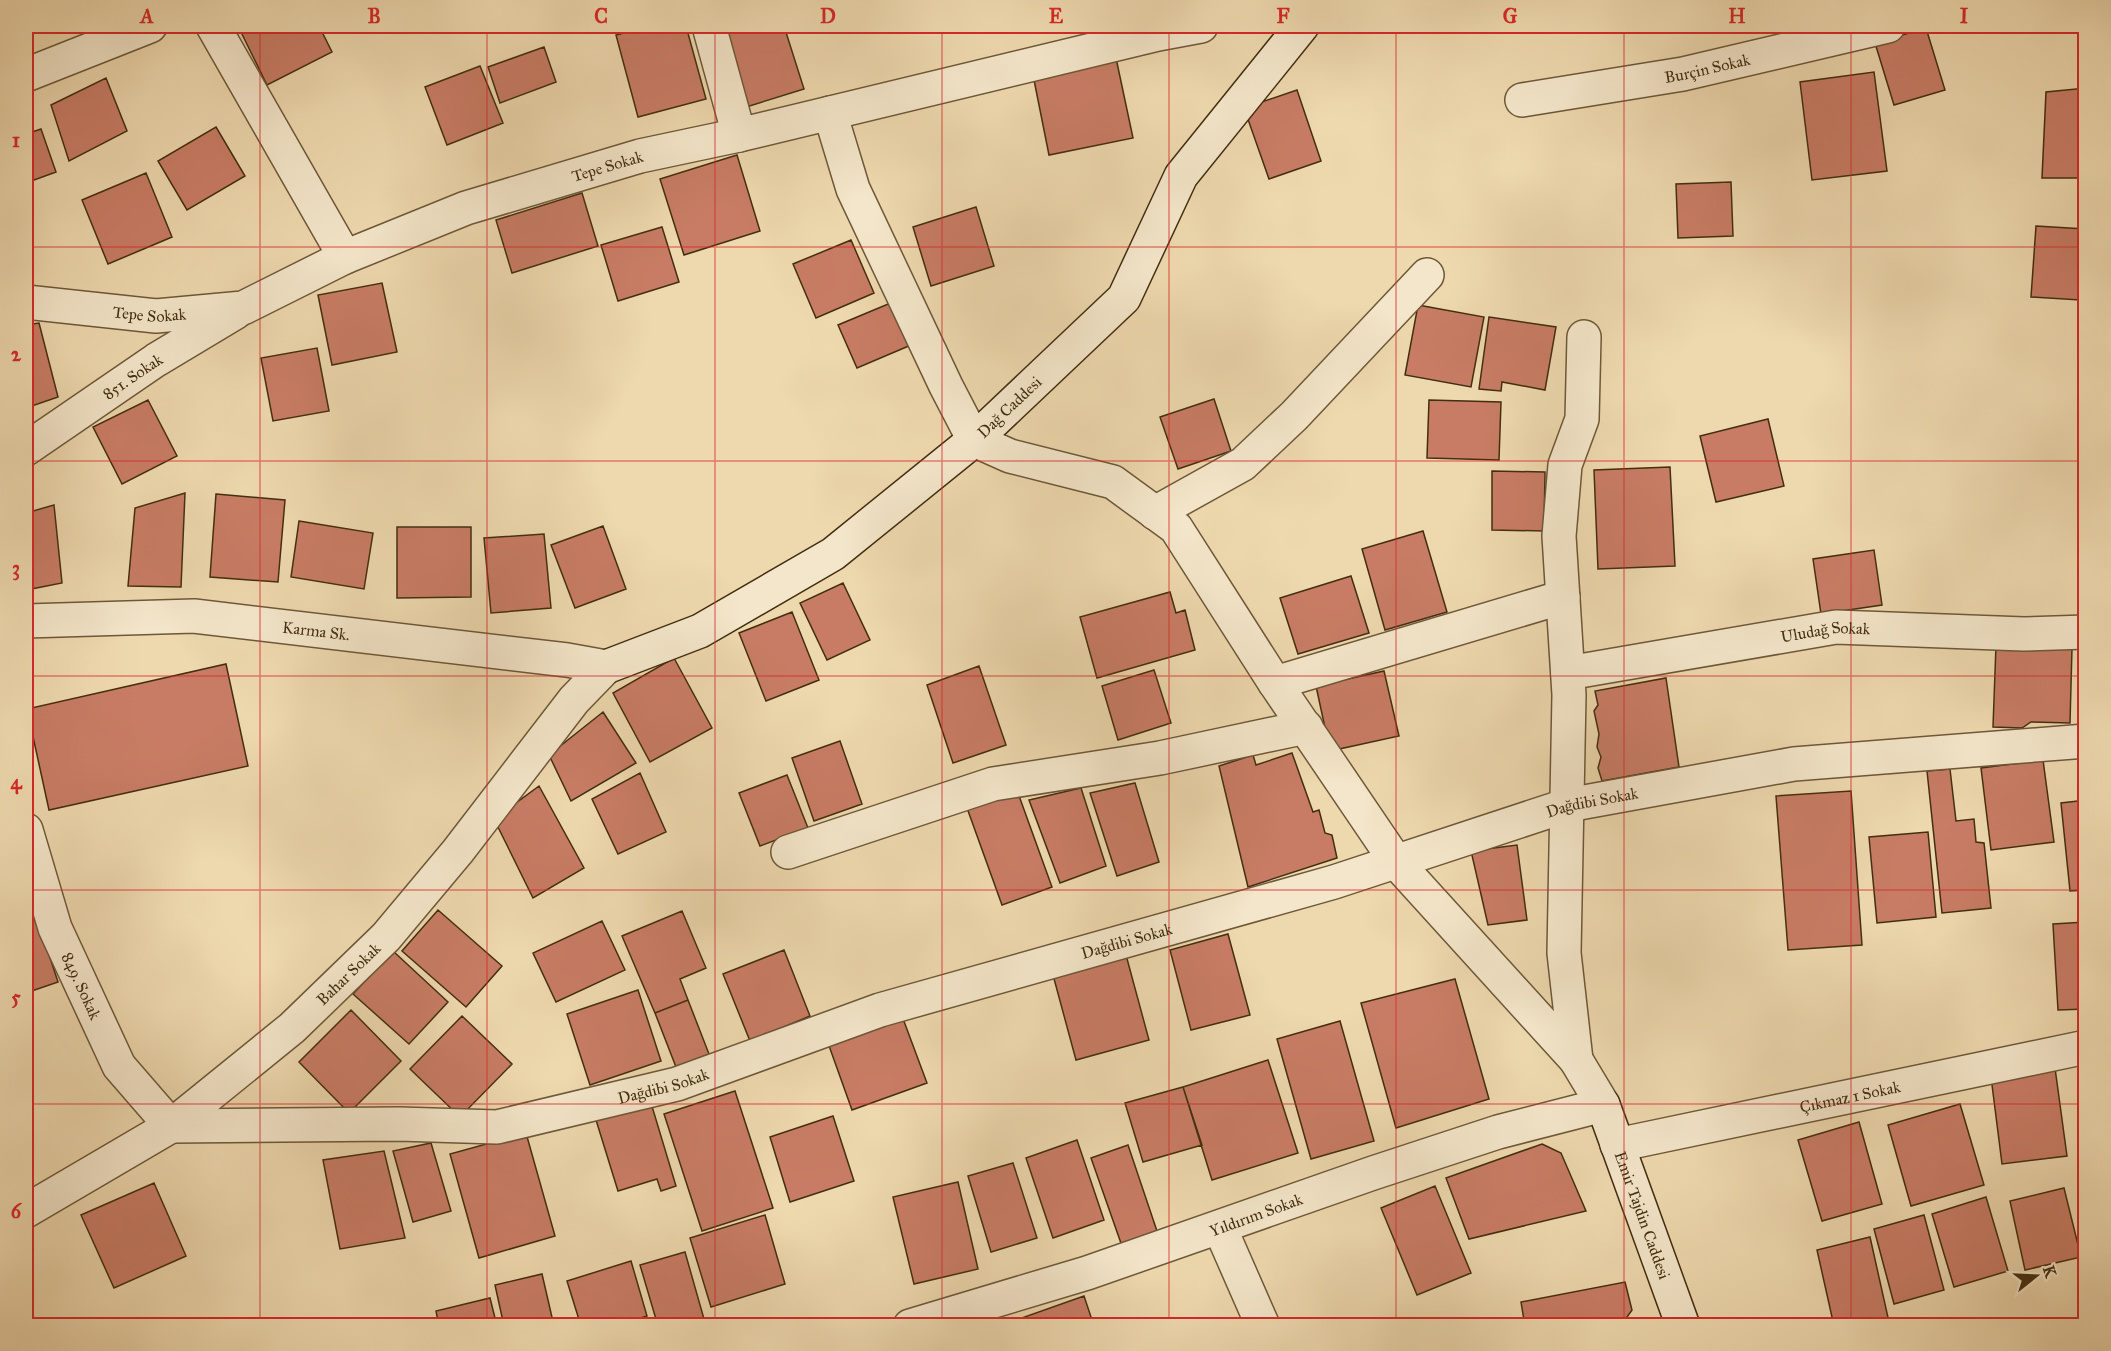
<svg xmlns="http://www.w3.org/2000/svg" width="2111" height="1351" viewBox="0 0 2111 1351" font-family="'IM FELL Great Primer',serif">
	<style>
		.building { fill: #c87c65; stroke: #422e10; stroke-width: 1.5 }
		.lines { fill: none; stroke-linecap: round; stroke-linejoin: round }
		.street-casing { stroke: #6d5838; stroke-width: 36 }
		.secondary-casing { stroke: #422e10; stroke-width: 36 }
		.street { stroke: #f4e6ca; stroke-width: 33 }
		.secondary { stroke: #f4e6ca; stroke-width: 33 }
		.grid { fill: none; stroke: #d62828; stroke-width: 1.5; stroke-opacity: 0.55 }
		.labels { text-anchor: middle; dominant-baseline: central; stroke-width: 4.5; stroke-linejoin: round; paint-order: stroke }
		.street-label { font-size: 16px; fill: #422e10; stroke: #f4e6ca }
		.neatline { fill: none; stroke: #d62828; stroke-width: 2 }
		.grid-label { font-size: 20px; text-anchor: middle; font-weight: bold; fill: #d62828 }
	</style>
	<rect width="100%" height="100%" fill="#eed8ae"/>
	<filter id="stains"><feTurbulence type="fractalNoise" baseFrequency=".00333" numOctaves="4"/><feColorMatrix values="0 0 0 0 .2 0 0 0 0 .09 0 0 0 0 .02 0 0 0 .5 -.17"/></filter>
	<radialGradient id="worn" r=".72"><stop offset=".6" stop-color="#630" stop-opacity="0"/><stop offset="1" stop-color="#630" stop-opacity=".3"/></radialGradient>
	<path class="building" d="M238 26H319L332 52 267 85Z
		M652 26H686L706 99 638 117 616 35Z
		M718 26H784L804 89 743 108Z
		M1926 28 1945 90 1894 105 1875 43Z
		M544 47 556 82 500 103 488 67Z
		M1116 58 1133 138 1049 155 1033 75Z
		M480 66 503 123 447 145 425 87Z
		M1874 72 1887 171 1812 180 1800 82Z
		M106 78 127 131 69 161 51 105Z
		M2086 88V178H2042L2046 92Z
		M1297 90 1321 161 1269 179 1244 108Z
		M216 127 245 176 187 210 158 161Z
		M41 129 56 172 26 183V134Z
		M737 155 760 231 684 255 660 179Z
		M146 173 172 237 108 264 82 200Z
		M1731 182 1733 236 1678 238 1676 184Z
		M582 193 598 246 512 273 496 220Z
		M976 207 994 266 931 286 913 227Z
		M2036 226 2085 229 2080 300 2031 297Z
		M662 227 679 282 618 301 601 245Z
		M851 240 874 293 816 318 793 264Z
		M382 283 397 352 332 365 318 295Z
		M893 302 911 345 857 368 838 325Z
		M1418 305 1484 317 1471 387 1405 375Z
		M1489 317 1556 327 1545 390 1502 382 1501 391 1479 389Z
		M39 323 58 397 26 408V325Z
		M317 348 329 411 273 421 261 358Z
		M1214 399 1231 451 1178 469 1160 417Z
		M148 400 177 456 122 484 93 427Z
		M1429 400 1501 402 1499 460 1427 458Z
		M1768 419 1784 486 1716 502 1700 436Z
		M1670 467 1675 566 1598 569 1594 470Z
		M1492 471 1545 472 1544 531 1492 530Z
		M185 493 181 587 128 586 135 508Z
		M216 494 285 500 278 582 210 577Z
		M54 505 62 583 26 590V513Z
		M299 521 373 533 364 589 291 577Z
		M603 526 626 589 575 608 551 545Z
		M397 527H471V597L397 598Z
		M1423 531 1447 612 1385 630 1362 549Z
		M544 534 551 608 491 613 484 538Z
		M1874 550 1882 605 1821 614 1813 559Z
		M1351 576 1369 633 1298 654 1280 598Z
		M843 583 870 640 827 660 800 603Z
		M1170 592 1176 613 1185 610 1195 650 1097 678 1080 617Z
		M792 612 819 680 766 701 739 633Z
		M1996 645 2072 648 2070 723 2031 722 2022 728 1993 727Z
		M674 658 712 728 650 762 613 693Z
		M226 664 248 766 49 810 27 709Z
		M979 666 1006 745 953 763 927 685Z
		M1154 670 1171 723 1118 740 1102 686Z
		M1384 671 1399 736 1330 751 1316 686Z
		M1666 678 1679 767 1602 781 1598 768 1601 757 1597 747 1599 734 1594 711 1598 705 1595 691Z
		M603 712 636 763 571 801 549 755Z
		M840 741 862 804 814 821 792 758Z
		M1292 753 1313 812 1319 810 1325 833 1332 835 1337 858 1248 887 1219 766 1253 755 1256 765Z
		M2043 760 2054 842 1991 850 1981 768Z
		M1950 769 1956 821 1974 819 1976 842 1984 843 1991 908 1942 913 1927 771Z
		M640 773 666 832 618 854 592 799Z
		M787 775 808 828 760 846 739 793Z
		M1135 783 1159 862 1117 876 1090 793Z
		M539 786 584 868 533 898 494 819Z
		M1081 788 1106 866 1060 883 1029 800Z
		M1851 791 1862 945 1788 950 1776 796Z
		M1018 793 1052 887 1002 905 967 808Z
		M2086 800V890L2070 891 2061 803Z
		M1928 832 1936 917 1877 923 1869 837Z
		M1517 845 1527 920 1488 925 1471 851Z
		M438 910 502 966 466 1007 402 951Z
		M682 911 706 968 680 979 688 1000 655 1013 622 936Z
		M37 918 58 982 26 993V922Z
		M602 921 625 970 556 1002 533 953Z
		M2086 922V1009L2058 1010 2053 924Z
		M1228 934 1250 1015 1191 1030 1170 950Z
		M784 950 810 1016 750 1041 723 974Z
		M393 951 448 1002 409 1044 353 994Z
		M1126 955 1149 1040 1076 1060 1053 975Z
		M1455 979 1489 1099 1396 1128 1361 1003Z
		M638 990 661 1061 590 1085 567 1014Z
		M688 1000 709 1054 676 1067 655 1013Z
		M351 1010 401 1061 349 1113 299 1062Z
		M462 1016 512 1064 460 1117 410 1069Z
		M902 1016 927 1083 852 1110 828 1043Z
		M1340 1021 1374 1141 1311 1159 1277 1039Z
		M1268 1060 1298 1153 1212 1180 1183 1087Z
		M2082 1063H2086L2085 1117Z
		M2055 1068 2067 1156 2002 1164 1991 1077Z
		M1183 1087 1202 1145 1143 1162 1125 1103Z
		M735 1091 773 1208 702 1231 664 1114Z
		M651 1103 676 1186 661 1191 657 1179 618 1191 596 1120Z
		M1960 1104 1984 1185 1911 1206 1888 1125Z
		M833 1116 854 1181 790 1202 770 1137Z
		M1859 1122 1882 1204 1822 1221 1798 1140Z
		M526 1133 555 1236 479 1258 450 1154Z
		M1077 1140 1104 1220 1053 1238 1026 1158Z
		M431 1143 451 1211 413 1222 393 1151Z
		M1542 1144 1561 1153 1586 1211 1469 1239 1446 1178Z
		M1128 1145 1158 1234 1122 1246 1091 1158Z
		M384 1151 405 1238 340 1249 323 1160Z
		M1013 1163 1037 1238 991 1252 968 1176Z
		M958 1182 978 1269 914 1284 893 1197Z
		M154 1183 186 1256 114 1288 81 1215Z
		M1435 1186 1471 1273 1417 1295 1381 1208Z
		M2064 1188 2081 1257 2025 1270 2010 1201Z
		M2079 1188H2086V1247L2081 1248Z
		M1986 1197 2008 1271 1954 1287 1932 1214Z
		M765 1215 785 1284 711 1307 690 1238Z
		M1924 1215 1944 1290 1894 1304 1874 1229Z
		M1870 1237 1889 1322 1875 1326H1834L1817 1250Z
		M685 1252 706 1326H658L640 1265Z
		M631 1261 647 1316 616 1326H581L567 1281Z
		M542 1274 554 1326H504L495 1285Z
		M1625 1282 1632 1310 1627 1317 1625 1326H1525L1521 1302Z
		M1084 1296 1094 1326H1018L1016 1320Z
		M490 1298 497 1326H439L436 1311Z"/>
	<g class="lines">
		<g class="street-casing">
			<g id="street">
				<path d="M213 26 345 257"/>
				<path d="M709 26 739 135"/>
				<path d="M26 75 150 26"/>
				<path id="s1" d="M1522 100 1683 74 1888 26"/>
				<path d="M830 113 853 189 946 386 974 440 1010 456 1113 482 1176 528 1275 683 1397 863 1576 1060 1603 1105 1498 1132 1373 1173 1087 1273 910 1326"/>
				<path id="s2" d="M26 302 156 316 243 308 345 257 466 208 640 156 739 135 1158 34 1201 26"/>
				<path id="s3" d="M26 449 156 360 236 312"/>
				<path d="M1155 513 1243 464 1294 416 1427 275"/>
				<path id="s4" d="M26 621 194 616 567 660 606 667"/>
				<path id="s5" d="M1568 673 1836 627 2024 634 2086 632"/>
				<path d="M1275 683 1563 597"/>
				<path id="s6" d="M26 830 55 928 119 1066 171 1126 399 1124 497 1127 677 1084 880 1010 1334 882 1568 805 1794 764 2086 741"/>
				<path d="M788 852 993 784 1160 758 1306 727"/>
				<path d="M1576 1060 1564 953 1569 695 1559 536 1565 465 1582 419 1584 337"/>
				<path id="s7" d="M1617 1145 2086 1047"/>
				<path id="s8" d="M26 1211 171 1126 292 1028 386 937 458 851 574 700 606 667"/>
				<path d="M1220 1228 1263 1326"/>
			</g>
		</g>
		<g class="secondary-casing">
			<g id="secondary">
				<path id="s9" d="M606 667 700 631 833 554 974 440 1124 298 1181 176 1302 26"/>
				<path id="s10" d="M1603 1105 1683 1326"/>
			</g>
		</g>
		<use href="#street" class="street"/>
		<use href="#secondary" class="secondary"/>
	</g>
	<path class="grid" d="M260 26V1326M487 26V1326M715 26V1326M942 26V1326M1169 26V1326M1396 26V1326M1624 26V1326M1851 26V1326M26 247H2086M26 461H2086M26 676H2086M26 890H2086M26 1104H2086"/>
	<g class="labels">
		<g class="street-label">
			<text stroke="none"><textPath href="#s1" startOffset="188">Burçin Sokak</textPath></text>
			<text stroke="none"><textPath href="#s2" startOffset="610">Tepe Sokak</textPath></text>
			<text stroke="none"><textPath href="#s2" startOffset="124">Tepe Sokak</textPath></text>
			<text stroke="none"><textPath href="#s3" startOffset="129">851. Sokak</textPath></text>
			<text stroke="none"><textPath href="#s9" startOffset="484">Dağ Caddesi</textPath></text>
			<text stroke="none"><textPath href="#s4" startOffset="291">Karma Sk.</textPath></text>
			<text stroke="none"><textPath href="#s5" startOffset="261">Uludağ Sokak</textPath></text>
			<text stroke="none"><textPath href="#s6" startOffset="1803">Dağdibi Sokak</textPath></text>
			<text stroke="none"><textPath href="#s6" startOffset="1317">Dağdibi Sokak</textPath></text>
			<text stroke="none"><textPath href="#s8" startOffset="402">Bahar Sokak</textPath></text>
			<text stroke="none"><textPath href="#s6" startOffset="166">849. Sokak</textPath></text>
			<text stroke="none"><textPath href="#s6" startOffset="831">Dağdibi Sokak</textPath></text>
			<text stroke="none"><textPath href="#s7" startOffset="238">Çıkmaz 1 Sokak</textPath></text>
			<text transform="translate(1256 1215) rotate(-20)">Yıldırım Sokak</text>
			<text stroke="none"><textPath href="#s10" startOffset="117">Emir Tajdin Caddesi</textPath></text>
		</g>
	</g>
	<rect width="2111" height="1351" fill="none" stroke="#eed8ae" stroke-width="66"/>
	<g transform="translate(2036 1276) rotate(72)" stroke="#f4e6ca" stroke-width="4.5" paint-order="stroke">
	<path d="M0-4.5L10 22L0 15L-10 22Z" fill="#422e10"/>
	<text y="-9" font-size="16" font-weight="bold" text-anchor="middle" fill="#422e10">K</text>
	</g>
	<rect x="33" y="33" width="2045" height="1285" class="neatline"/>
	<g class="grid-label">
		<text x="147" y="23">A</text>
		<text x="374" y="23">B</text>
		<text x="601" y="23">C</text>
		<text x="828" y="23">D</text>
		<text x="1056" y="23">E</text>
		<text x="1283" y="23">F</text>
		<text x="1510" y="23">G</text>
		<text x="1737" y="23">H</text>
		<text x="1964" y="23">I</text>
		<text x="16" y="147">1</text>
		<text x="16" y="361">2</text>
		<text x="16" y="575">3</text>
		<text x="16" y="789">4</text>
		<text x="16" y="1004">5</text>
		<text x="16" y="1218">6</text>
	</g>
	<rect width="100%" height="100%" filter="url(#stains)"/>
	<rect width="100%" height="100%" fill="url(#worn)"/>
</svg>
